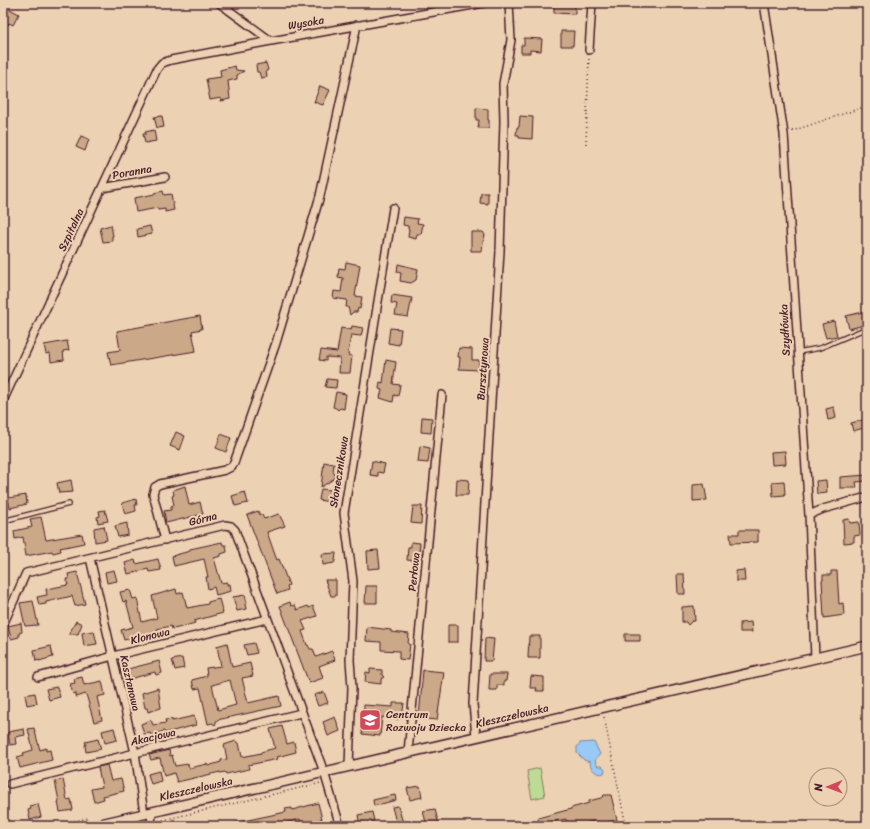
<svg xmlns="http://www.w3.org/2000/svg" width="870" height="829" viewBox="0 0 870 829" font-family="Sriracha,sans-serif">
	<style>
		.green { fill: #bddb93; stroke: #847d5f }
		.water { fill: #99c9f5; stroke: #7985a4 }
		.building { fill: #cba887; stroke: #4a1f2b; fill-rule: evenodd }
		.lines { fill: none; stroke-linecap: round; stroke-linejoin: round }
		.lane-casing { stroke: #4a1f2b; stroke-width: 6 }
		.street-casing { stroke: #4a1f2b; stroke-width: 10 }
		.secondary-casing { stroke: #4a1f2b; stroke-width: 12 }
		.path { stroke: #4a1f2b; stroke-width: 1.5; stroke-dasharray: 1 3; stroke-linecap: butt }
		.lane { stroke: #ecd1b3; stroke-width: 3.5 }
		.street { stroke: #ecd1b3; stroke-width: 7 }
		.secondary { stroke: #ecd1b3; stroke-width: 9 }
		.labels { text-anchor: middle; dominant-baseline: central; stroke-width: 4; stroke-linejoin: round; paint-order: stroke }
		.street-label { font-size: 11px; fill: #4a1f2b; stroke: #ecd1b3 }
		.poi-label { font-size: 11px; fill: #4a1f2b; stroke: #ecd1b3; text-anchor: start }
	</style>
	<rect width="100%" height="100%" fill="#ecd1b3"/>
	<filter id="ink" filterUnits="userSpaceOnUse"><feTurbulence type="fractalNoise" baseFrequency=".025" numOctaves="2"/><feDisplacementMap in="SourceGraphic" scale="8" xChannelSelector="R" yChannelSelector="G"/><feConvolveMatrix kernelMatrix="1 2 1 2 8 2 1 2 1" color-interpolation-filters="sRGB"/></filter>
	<g filter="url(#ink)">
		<path class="green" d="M540 768 545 796 532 799 527 771Z"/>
		<path class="water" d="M594 742 600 754 595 760 596 764 598 766H602L605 769 604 773C597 776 590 769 590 762L584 760 577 753V747L580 743Z"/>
		<path class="building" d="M554 3H575V14L554 13Z
			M6 7 19 14 13 25 9 23 8 25 3 22V14Z
			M561 31H574L573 46H561Z
			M524 38 542 39 541 51 530 50V53H521V45H524Z
			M266 63 268 70 266 71 267 77 261 78 259 72H257L256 65Z
			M235 66 236 70 244 71 237 75V79L228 81 230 99 221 101V98L210 100 206 79 221 77 220 70Z
			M320 86 330 90 323 105 314 102Z
			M476 108 488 109V120H489V128H478L479 120H476Z
			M162 116 164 127 157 128 154 117Z
			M520 116 533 117 532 139 519 138V135H516L517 127H519Z
			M154 130 156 141 145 143 143 134H146L145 132Z
			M81 136 89 139 85 151 76 147Z
			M163 191 164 195 171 194 174 210 165 212V209L158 210V208L136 212 134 198 155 194 154 193Z
			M481 193H488V204L480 203Z
			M404 217 418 219 417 223 423 224 421 234H417L416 239 408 237 409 229H408V226L403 225Z
			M111 225 113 236H112V241L103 242 100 228Z
			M150 226 152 234 138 237 137 229Z
			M471 232H483L485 235 483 242 482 251H471Z
			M346 262 360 265 355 296 362 297 360 309 358 308 357 312H353L350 315 348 307H346L347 300 333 298 334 291 341 292 343 278 338 277 339 268 345 269Z
			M398 264 418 269 416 280 411 283 400 281 401 273 397 272Z
			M392 295 412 298 408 317 395 315 397 304 391 303Z
			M867 311V324L849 329 846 316Z
			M200 316 202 329 192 331 196 351 111 365 108 352 120 350 117 331Z
			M834 321 837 336 826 338 822 324Z
			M352 326 363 328 361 336 351 335 348 355 352 356 350 373H339L340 358 326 357V361L319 360 321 350 337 352 341 328 351 330Z
			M390 328 401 329 399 345 388 343Z
			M67 341 69 350 63 351 64 360 51 362 50 353 46 354 44 345Z
			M459 348 472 349V360H479V370L459 369 460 357H458Z
			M386 360 396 362 393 384 400 385 398 396 394 395 393 402 380 398 382 390 379 389 380 382 383 383Z
			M327 379 337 380 336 388 325 387Z
			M336 392 346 394 344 409 340 408 338 410 336 408 333 407Z
			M834 407 836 418 828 420 826 409Z
			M422 417 432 418 431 433 421 432Z
			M867 419V427L853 431 851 423Z
			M176 432 185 436 180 450 170 446Z
			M221 434 231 438 226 452 216 448Z
			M420 446 430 448 428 463 418 462Z
			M785 451 786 464 772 465 771 452Z
			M372 461 385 464 383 473 378 472V476L370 475Z
			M324 462 334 464 333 471 335 475V478L321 487Z
			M867 475V481L856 482 857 488H840V477Z
			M457 479 469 480 468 495H456Z
			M71 480 73 492 59 493 57 483Z
			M826 480 827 493 817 494 816 481Z
			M784 481 785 495 773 496 772 482Z
			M704 484 707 500 693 501V485Z
			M185 486 189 505 200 502 203 514 166 523 164 511 171 510V506L174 505 172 496 174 495 173 490Z
			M321 489 331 490 329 502 319 500Z
			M245 492 248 503 235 506 232 496Z
			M26 495 27 504 10 508 8 498Z
			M136 499 137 505H135L136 511 125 514 122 503Z
			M413 506H422L421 524 411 523Z
			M105 510 108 521 98 523 97 517 100 516 99 511Z
			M258 511 260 515H262L264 519 279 514 285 526 267 532 275 555 277 560 279 559 289 585 287 586 288 590 277 594 247 515Z
			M41 517 46 540 82 534 84 543 60 548 61 551 53 553 52 551 26 556 23 537 15 539 14 531 32 527 30 519Z
			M849 519 850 523 859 522 860 535 854 536V542L844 543 843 520Z
			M127 523 128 535 118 537 115 526Z
			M104 526 107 540 95 542 94 528Z
			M739 530H758V542L731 543 730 534H739Z
			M222 542 223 545H226L227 552 221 554V556L214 558 221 583 227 582V585L230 584 231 591 216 595 214 587 208 589 206 577H208L204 559 174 566 172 556 190 551V549Z
			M411 542 420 543 419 554H422V557L416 561 407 560 408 547H411Z
			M378 550 380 568 368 569 367 551Z
			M336 553 335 561 334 563 323 565 322 554Z
			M158 559 161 570 149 572 148 569 128 574 125 563 135 560 136 564Z
			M114 570 117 581 107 583 105 572Z
			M744 570 745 581H736V571Z
			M831 571H837L839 604 843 603 844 615 824 618 822 580H823V575H831Z
			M77 572 85 604 75 606 72 596 46 602V604L39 605 37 597 47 595 46 589 68 585 66 579H69L68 574Z
			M677 574H684L685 594H678Z
			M325 580H336V596H331Z
			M366 586H377V603H365Z
			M176 589 177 594 183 592 187 608 208 604V602L219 599 223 613 194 621 195 623 178 628 172 629 171 626 157 629 158 632 124 640 121 630 133 627 126 601 123 602 120 592 130 590 133 599 137 598 142 622 157 618 152 596Z
			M245 595 247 603 245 604 246 609 237 611 233 597Z
			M33 601 38 625 25 626 20 603Z
			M290 602 291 606 295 605 297 610 308 606 309 608 313 606 317 616 302 621 306 630 302 631 307 645H308L310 649H313L316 657 332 651 335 660 319 666 323 678 309 683 280 606Z
			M694 606 695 621H692L688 625 686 622H682V607Z
			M76 621 82 624 78 634H69Z
			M751 622 752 632H740V623Z
			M21 623 22 632 19 633V637L11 639 8 626Z
			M448 625H458V642H448Z
			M367 627 391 630V632L409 634 408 644H410L408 660 399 659V651L381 650V642L366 641Z
			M94 631 97 644 84 646 82 633Z
			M625 634H640V641H625Z
			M529 636H540V658H528Z
			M485 638 494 639 492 661H484Z
			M227 643 232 667 250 663 253 676 242 678 248 703 279 696 281 706 217 720 215 725 212 723 208 724 200 688 194 689 192 680 207 676 206 668 221 666 217 646ZM230 680 236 705 218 710 212 685Z
			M254 643 257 653 247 655 244 645Z
			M51 646 53 657 39 661V660L36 661 34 650Z
			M182 658 184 668 175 670 172 660Z
			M159 661 162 673 156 675 155 672 130 679 128 669Z
			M370 669 382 670V675L384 677 381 679V684L365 682 366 672 370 673Z
			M423 670 444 672 437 720 419 718Z
			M490 674H507L506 681H504V685H497V690H489Z
			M531 676 544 677V691H536L537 688H530Z
			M82 677 84 685 102 681 105 695 97 697 102 720 94 722 86 694 76 697V693L73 694 70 684 75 683 74 679Z
			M57 687 60 697 49 700 46 689Z
			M158 688 161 708 148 712 147 708H145L142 693Z
			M324 692 328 703 318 706 314 695Z
			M35 693 37 703 27 705 25 695Z
			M393 703H404L402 718H399L397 720 395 718 382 717 380 736 362 734 364 705 393 707Z
			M194 716 196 725 165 733 164 731 151 735 150 733 144 734 141 724 151 720 153 725 166 723 165 720 172 719V721Z
			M335 717 340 731 328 736 323 722Z
			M282 726 287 744 294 742 296 752 277 757 278 759 248 765 249 769 226 774 225 772 220 773V772L177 782 174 773 164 776 160 758 151 760 149 755 169 750 170 756 172 755 175 766 188 764 189 768 207 764 208 766 221 762V760L227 759 224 745 236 741 237 743H239L242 757 261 753V752L275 748 270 729Z
			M34 728 40 750 46 748V751L50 750 52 760 20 768 17 757 24 755 23 753 33 750 28 729Z
			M114 728 117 740 105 743 102 731Z
			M24 729 25 735 15 737 16 744 10 745 8 732Z
			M98 739 101 749 86 752 85 745 86 744 85 742Z
			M107 765 111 781 121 779 124 791 103 796 104 799 94 802 91 789 102 787 98 767Z
			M159 771 161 781 151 784 148 774Z
			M63 779 67 800 71 799 73 810 60 812 58 802 59 801 55 781Z
			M420 786 422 797 410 800 407 788Z
			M395 795 396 800 374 806 373 800Z
			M604 795H611L617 820 594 825 593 821 582 824 580 826H567L566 819 540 824 538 818 571 809V808L589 803V801L601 798Z
			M318 803 322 819H320L322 826H301L300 819 274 826H235L234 823 286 812 285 809 292 808V810Z
			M38 804 41 817 30 820 28 810 31 809 30 806Z
			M398 806 404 826H397L392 807Z
			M435 809 439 826H427L423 811Z
			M372 812 374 821H371L372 825 360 826 358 815Z"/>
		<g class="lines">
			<g class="lane-casing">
				<path id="lane" d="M798 352 820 348 867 328
					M3 521 69 504"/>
			</g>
			<g class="street-casing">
				<path id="street" d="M219 3 271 41
					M764 3 784 134 809 515 815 658
					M589 50 592 3
					M102 188 165 177
					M3 401 157 69 162 63 171 60 271 41 484 3
					M809 515 823 509 867 497
					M165 540 153 494 155 487 160 484 225 470 231 467 234 463 276 343 320 196 357 25
					M90 558 135 753 144 813
					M3 625 26 573 225 525 231 526 235 530 324 772 340 826
					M38 677 113 656 267 619
					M476 736 473 704 500 251 504 121 503 84 511 40 509 3
					M408 752 442 395
					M349 766 352 688 350 660 353 581 344 513 393 208
					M10 784 135 753 301 713
					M151 826 152 812"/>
			</g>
			<g class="secondary-casing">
				<path id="secondary" d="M92 826 867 646"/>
			</g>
			<path class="path" d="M792 131 867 106
				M586 144 589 57
				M604 717 626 826
				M159 821 321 783
				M51 826 88 818
				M137 826 143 825"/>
			<use href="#lane" class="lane"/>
			<use href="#street" class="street"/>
			<use href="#secondary" class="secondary"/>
		</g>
	</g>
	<defs>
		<g id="school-square" transform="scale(1.15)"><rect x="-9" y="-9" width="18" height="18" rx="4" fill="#d1495b" stroke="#ecd1b3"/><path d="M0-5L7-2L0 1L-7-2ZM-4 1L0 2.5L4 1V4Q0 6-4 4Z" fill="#fff"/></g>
	</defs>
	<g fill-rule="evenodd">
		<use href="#school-square" x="370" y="720"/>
	</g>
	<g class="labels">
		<g class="street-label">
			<text transform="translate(306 23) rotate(-10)">Wysoka</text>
			<text transform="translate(132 172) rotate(-10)">Poranna</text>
			<text transform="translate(71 230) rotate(-65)">Szpitalna</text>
			<text transform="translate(785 330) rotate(-93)">Szydłówka</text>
			<text transform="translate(483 369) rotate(-86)">Bursztynowa</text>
			<text transform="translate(339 472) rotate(-81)">Słonecznikowa</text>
			<text transform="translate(203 519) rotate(-14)">Górna</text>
			<text transform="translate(414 572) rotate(-84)">Perłowa</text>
			<text transform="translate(150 636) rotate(-14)">Klonowa</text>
			<text transform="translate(130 683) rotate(77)">Kasztanowa</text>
			<text transform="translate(512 716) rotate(-13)">Kleszczelowska</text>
			<text transform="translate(153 737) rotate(-13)">Akacjowa</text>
			<text transform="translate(196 789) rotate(-13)">Kleszczelowska</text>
		</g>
		<g class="poi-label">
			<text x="386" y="714">Centrum<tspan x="386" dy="13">Rozwoju Dziecka</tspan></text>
		</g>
	</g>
	<rect width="870" height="829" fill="none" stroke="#ecd1b3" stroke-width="16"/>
	<rect x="8" y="8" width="854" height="813" fill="none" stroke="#4a1f2b" stroke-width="1.5" filter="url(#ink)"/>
	<g transform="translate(828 787) rotate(269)"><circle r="19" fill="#ecd1b3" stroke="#ab8a7d"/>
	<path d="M0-3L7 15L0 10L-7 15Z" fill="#d1495b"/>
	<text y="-6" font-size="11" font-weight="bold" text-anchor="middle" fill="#4a1f2b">N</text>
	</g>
</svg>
